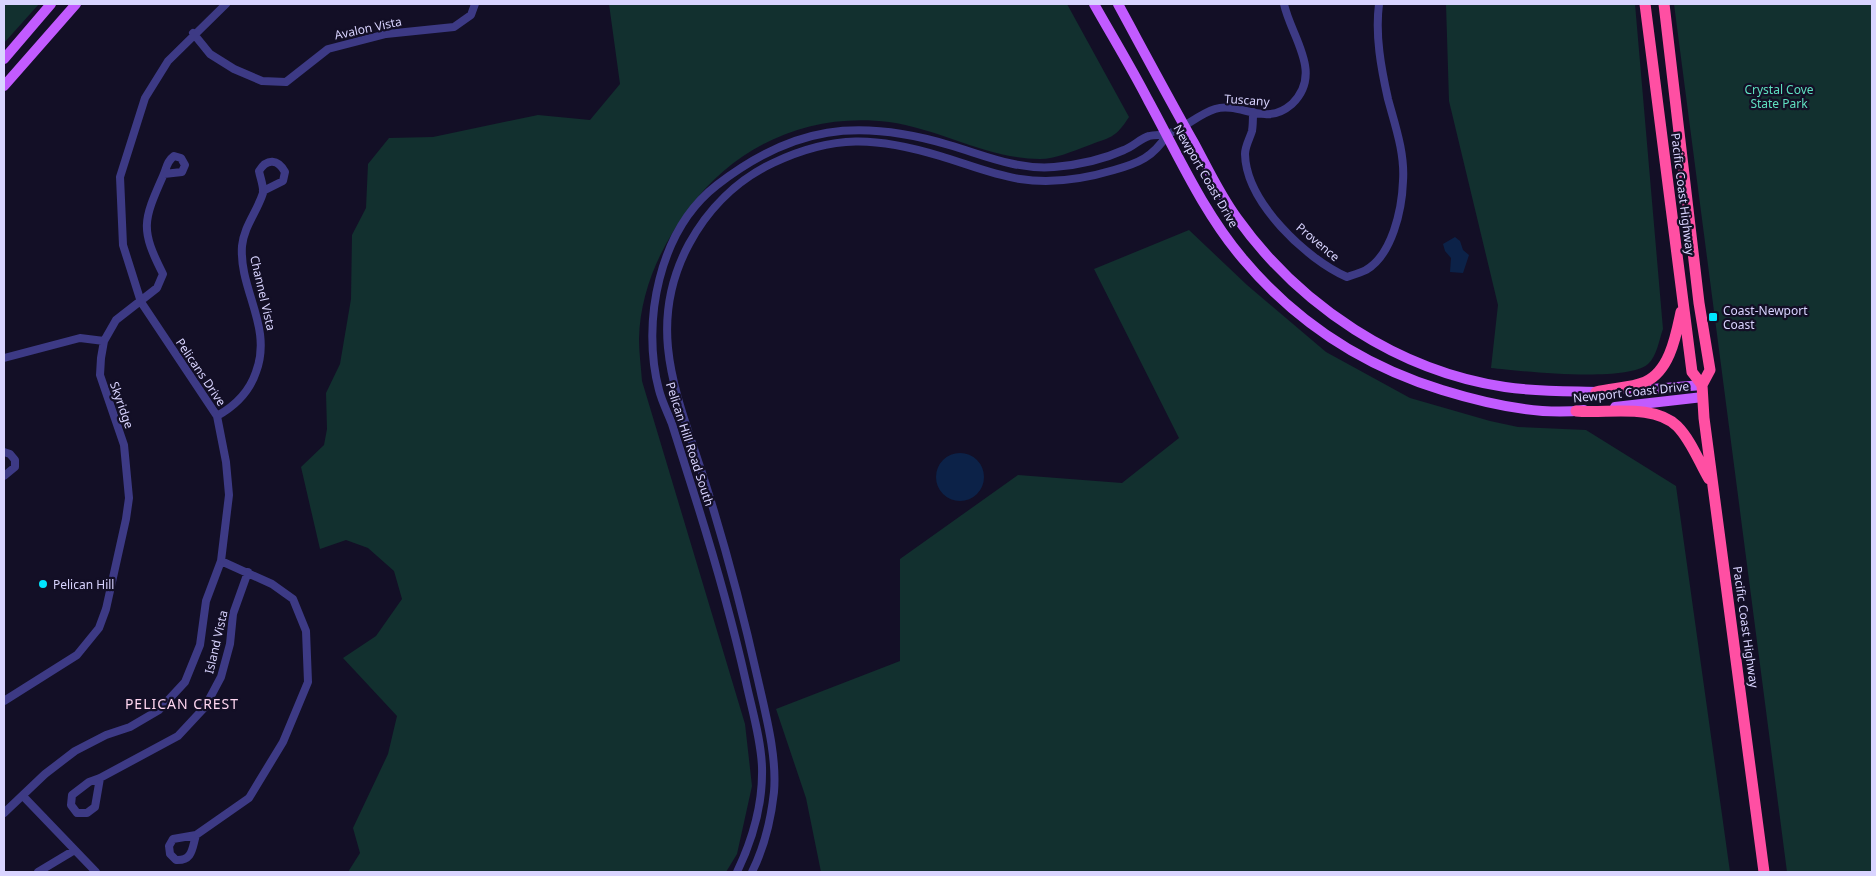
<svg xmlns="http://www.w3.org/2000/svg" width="1876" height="876" viewBox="0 0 1876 876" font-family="'Noto Sans',sans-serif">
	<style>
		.green { fill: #12302f }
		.water { fill: #0c2248 }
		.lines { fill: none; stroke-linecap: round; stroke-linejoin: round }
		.minor { stroke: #3d3a85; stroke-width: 8 }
		.major { stroke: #c25bff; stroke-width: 10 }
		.highway { stroke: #ff4fa3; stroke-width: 11 }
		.poi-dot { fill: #00e5ff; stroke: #130f26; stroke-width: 2 }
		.labels { text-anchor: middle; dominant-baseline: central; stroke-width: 4.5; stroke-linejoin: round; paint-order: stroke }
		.street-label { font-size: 12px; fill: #d9d4ff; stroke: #130f26 }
		.park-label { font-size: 12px; fill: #5fe0c0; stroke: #130f26 }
		.poi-label { font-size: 12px; fill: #d9d4ff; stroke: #130f26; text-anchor: start }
		.neighbourhood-label { font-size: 14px; letter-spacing: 1px; fill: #ffd6f0; stroke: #130f26 }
	</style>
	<rect width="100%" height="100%" fill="#130f26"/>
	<path class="green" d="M4 4H39L4 43Z
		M609 4H1067L1129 117C1115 139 1110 137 1087 146 1073 151 1055 159 1040 159 988 159 940 129 889 122 811 112 737 144 690 207 661 245 640 291 639 339 639 353 641 367 642 381L745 724 752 786 737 854 726 872H348L360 853 353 828 388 754 397 716 343 658 376 636 402 599 394 571 368 548 346 540 320 549 301 467 324 445 327 429 326 393 340 364 351 299 352 235 366 208 368 164 389 138 433 137 538 115 590 120 620 84Z
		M1446 4H1635L1663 329C1659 340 1657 356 1648 364 1626 383 1521 371 1491 368L1498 305 1449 101Z
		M1674 4H1872V872H1787Z
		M1189 230 1247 285 1326 352 1410 398 1490 421 1518 427 1586 430 1676 486 1730 872H821L806 798 776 709 900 661V559L1018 475 1122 483 1179 438 1094 269Z"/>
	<path class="water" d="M1455 237 1460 241 1463 250 1469 255 1463 273 1450 272 1451 258 1445 251 1443 244Z
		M936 477a24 24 0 1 1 48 0a24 24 0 1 1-48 0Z"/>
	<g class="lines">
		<path class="minor" d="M193 33 210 54 234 69 262 81 286 82 328 49 386 34 454 27 471 15 475 4
			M1253 112C1253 118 1253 125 1252 131 1250 138 1245 146 1245 154 1246 202 1306 259 1347 277 1353 275 1360 273 1366 270 1392 255 1402 210 1403 181 1405 153 1395 125 1388 99 1381 68 1375 35 1379 4
			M4 358 80 338 104 341
			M217 416C235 406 249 393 256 372 273 327 239 290 242 246 244 226 257 212 263 193 264 187 260 177 259 171 267 158 278 159 285 172L283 181 263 191
			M4 452 10 454 15 460V467L4 476
			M4 701 77 655 99 628 106 609 126 519 129 498 124 445 100 375 101 358 104 341 116 320 157 288 163 274C140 229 143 221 163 176 167 168 166 162 174 156L181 158 185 165 182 172 164 174
			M100 778 95 807 87 813H77L71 805 72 795 89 782 100 778 178 736 205 707 221 677 230 644 233 614 248 572
			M23 796 96 872
			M4 813 45 774 75 751 106 735 130 727 159 710 185 682 200 645 206 601 221 561 229 495 226 462 217 416 141 302 123 245 120 177 145 98 168 61 226 4
			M196 835C192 848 193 861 176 860L170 854 169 846 173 839 196 835 249 798 283 742 308 682 306 631 293 599 272 584 221 561
			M38 872 73 851
			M737 872C752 841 763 803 762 767 761 739 752 710 746 682 732 620 715 560 696 500 688 475 680 449 672 424 668 413 662 402 659 390 641 322 659 230 717 185 793 126 858 118 949 145 984 155 1016 170 1054 167 1078 165 1102 160 1124 150 1133 147 1141 138 1149 136 1156 134 1163 136 1170 133 1186 127 1199 114 1215 109 1232 104 1249 114 1265 114 1275 115 1285 110 1292 104 1324 73 1291 37 1284 4
			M752 872C764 848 771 819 774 792 777 756 766 716 758 680 743 613 725 545 704 479 678 397 644 328 689 244 708 209 737 180 773 163 834 134 877 137 940 156 967 164 993 175 1020 179 1052 184 1084 179 1114 170 1139 163 1153 157 1167 135"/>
		<path class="major" d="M1094 4C1112 36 1131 67 1148 100 1177 153 1203 212 1243 259 1296 322 1364 366 1442 390 1484 403 1540 416 1584 410
			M1118 4C1143 50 1168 97 1194 143 1208 169 1220 195 1237 218 1300 306 1398 371 1505 387 1538 392 1570 391 1603 392
			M4 59 51 4
			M4 86 76 4
			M1628 391 1702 385
			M1615 407 1703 397"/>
		<path class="highway" d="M1645 4 1692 372 1702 385
			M1664 4 1699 303 1710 370 1702 385 1704 418 1764 872
			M1596 392C1611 388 1631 388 1645 382 1670 371 1676 335 1681 312
			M1576 411C1607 414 1653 403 1677 426 1691 440 1699 462 1709 479"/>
	</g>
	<g class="poi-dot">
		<rect x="1708" y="312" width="10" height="10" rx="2.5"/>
		<circle cx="43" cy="584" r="5"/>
	</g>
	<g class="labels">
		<g class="street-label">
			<text transform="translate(368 28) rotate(-12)">Avalon Vista</text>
			<text transform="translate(1247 100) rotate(4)">Tuscany</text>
			<text transform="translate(1206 176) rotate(60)">Newport Coast Drive</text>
			<text transform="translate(1683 194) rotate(83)">Pacific Coast Highway</text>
			<text transform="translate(1318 242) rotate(40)">Provence</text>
			<text transform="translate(263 293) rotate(77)">Channel Vista</text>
			<text transform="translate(201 372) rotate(56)">Pelicans Drive</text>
			<text transform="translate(1631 392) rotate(-6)">Newport Coast Drive</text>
			<text transform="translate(122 405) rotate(71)">Skyridge</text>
			<text transform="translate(690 444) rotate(72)">Pelican Hill Road South</text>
			<text transform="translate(1746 627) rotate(82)">Pacific Coast Highway</text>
			<text transform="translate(216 642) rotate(-77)">Island Vista</text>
		</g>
		<g class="park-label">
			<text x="1779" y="89">Crystal Cove<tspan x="1779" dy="14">State Park</tspan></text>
		</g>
		<g class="poi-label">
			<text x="1723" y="310">Coast-Newport<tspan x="1723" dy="14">Coast</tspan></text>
			<text x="53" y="584">Pelican Hill</text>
		</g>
		<g class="neighbourhood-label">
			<text x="182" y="703">PELICAN CREST</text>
		</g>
	</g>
	<rect width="1876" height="876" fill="none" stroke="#d9d4ff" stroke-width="10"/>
</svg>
